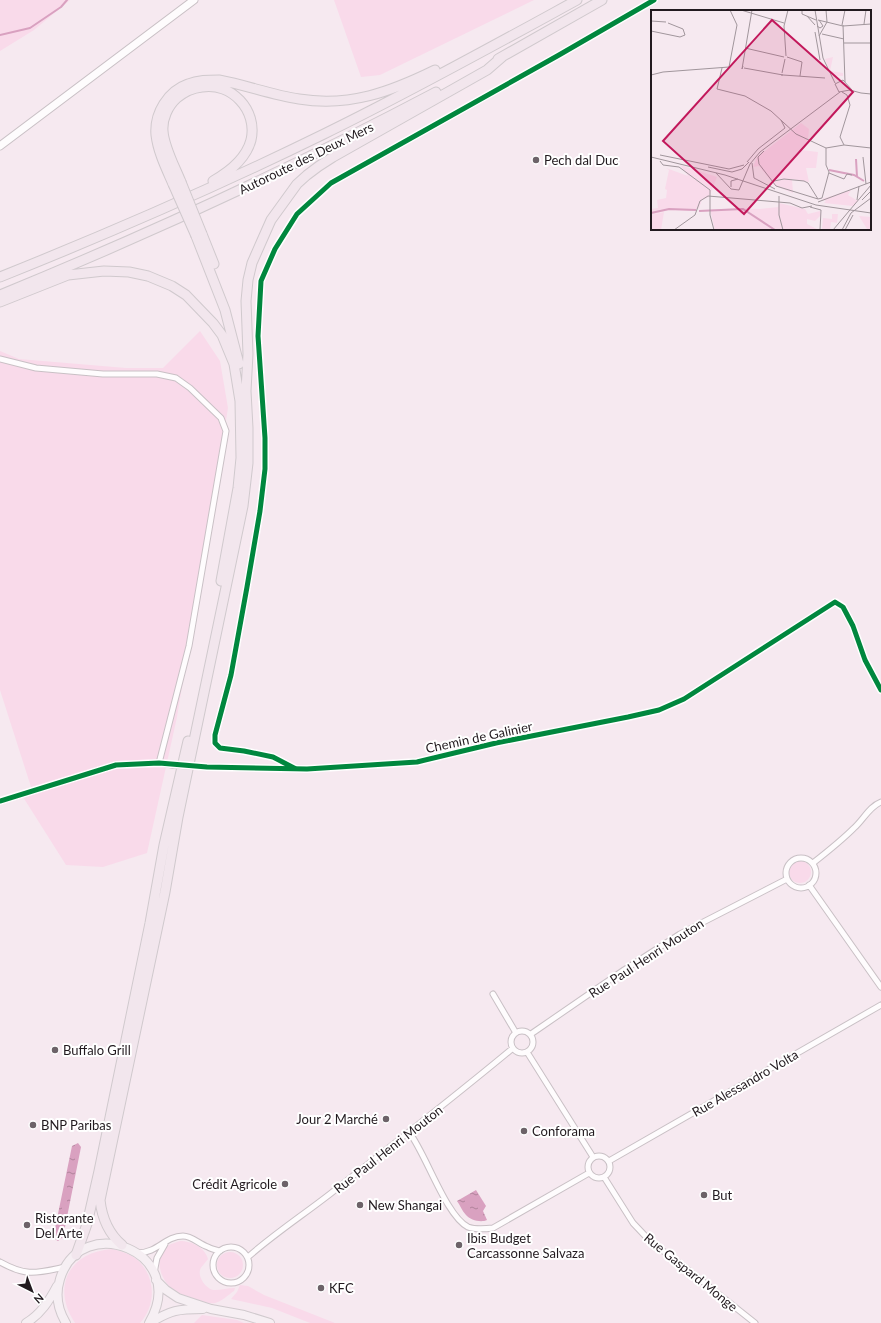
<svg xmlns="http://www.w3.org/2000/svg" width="881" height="1323" viewBox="0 0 881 1323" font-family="Lato,sans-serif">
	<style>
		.green { fill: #f9daea }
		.water { fill: url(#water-ripples) }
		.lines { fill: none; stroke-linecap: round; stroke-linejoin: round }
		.stream { stroke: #d9a1c0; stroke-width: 2 }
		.street-casing { stroke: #c9c0c5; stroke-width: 7 }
		.secondary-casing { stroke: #c9c0c5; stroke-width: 9 }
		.primary-casing { stroke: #d0c9cd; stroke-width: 10 }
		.highway-casing { stroke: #d0c9cd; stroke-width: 11 }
		.street { stroke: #fefcfd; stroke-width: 5 }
		.secondary { stroke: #fefcfd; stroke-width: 7 }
		.primary { stroke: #f6eff3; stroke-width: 8 }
		.highway { stroke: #f2e6ed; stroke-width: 9 }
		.street-bridge-casing { stroke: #c9c0c5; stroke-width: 7; stroke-linecap: butt }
		.highway-bridge-casing { stroke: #d0c9cd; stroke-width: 11; stroke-linecap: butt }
		.street-bridge { stroke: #fefcfd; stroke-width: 5 }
		.highway-bridge { stroke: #f2e6ed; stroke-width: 9 }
		.cycleway-casing { stroke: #fff; stroke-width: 8 }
		.cycleway { stroke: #00873e; stroke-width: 5 }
		.poi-dot { fill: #6c6268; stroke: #fff; stroke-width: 1.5 }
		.labels { text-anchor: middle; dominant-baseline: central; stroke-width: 4; stroke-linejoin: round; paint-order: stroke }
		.street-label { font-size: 13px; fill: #221a1f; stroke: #fff }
		.poi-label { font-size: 13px; fill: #221a1f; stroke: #fff; text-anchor: start }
		.inset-river { fill: none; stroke: #d9a1c0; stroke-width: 2 }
		.inset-road { fill: none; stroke: #a1969c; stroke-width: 1 }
		.view { fill: #c2185b; fill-opacity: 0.15; stroke: #c2185b; stroke-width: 2 }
		.inset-edge { fill: none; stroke: #221a1f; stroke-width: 2 }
	</style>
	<defs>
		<pattern id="water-ripples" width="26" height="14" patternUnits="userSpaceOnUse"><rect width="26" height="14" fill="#d9a1c0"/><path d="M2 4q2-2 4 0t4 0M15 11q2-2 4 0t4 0" fill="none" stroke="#b0829b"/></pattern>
	</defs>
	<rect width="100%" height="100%" fill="#f6e9f0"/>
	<path class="green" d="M0 0H70L34 30 0 51Z
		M334 0H534L380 75 361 77Z
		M200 331 220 361 228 408 177 717 147 853 103 867 66 865 23 797 32 790 0 690V351L19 359 126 368H163Z
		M789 872a11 11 0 1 1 22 0a11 11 0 1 1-22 0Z
		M180 1241C191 1241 205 1247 208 1259 205 1263 201 1267 200 1270 198 1278 207 1290 215 1290 221 1290 228 1288 235 1288L234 1291C228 1295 221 1302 215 1303 211 1304 204 1302 200 1301 192 1300 182 1297 176 1293 164 1284 153 1264 164 1250 168 1244 174 1243 180 1241Z
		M112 1249C120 1251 128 1253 135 1258 156 1274 157 1305 140 1323H75C51 1287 69 1252 112 1249Z
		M217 1265a13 13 0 1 1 26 0a13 13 0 1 1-26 0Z
		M240 1285 248 1286 264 1295 335 1323H310L272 1308 231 1299 237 1292Z
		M202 1315 237 1320 244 1323H194Z"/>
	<path class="water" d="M78 1143 81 1147 63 1237 58 1241 53 1238 72 1146Z
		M476 1190 486 1206 483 1211 487 1220C481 1223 470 1220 466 1215 462 1211 460 1205 457 1201Z"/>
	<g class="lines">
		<path class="stream" d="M0 35 30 28 61 7 67 0"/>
		<g class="street-casing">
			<path id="street" d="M0 359 36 368 103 374H157L176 378 190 388 221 418 226 431 189 646 159 763
				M207 767 307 769 417 762 496 743 628 717 659 710 684 699 835 602 843 607 853 626 865 660 881 690
				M296 769 273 757 244 751 220 748 215 743V735L231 675 247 587 260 511 265 469V438L258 336 261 281 275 249 297 214 331 183 559 55 654 0
				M0 801 116 765 159 763 172 765
				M786 873a15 15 0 1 1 30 0a15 15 0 1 1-30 0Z
				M813 863C827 852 841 841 854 828 863 820 870 806 881 802
				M809 885 881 987
				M493 994 516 1033
				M511 1042a11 11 0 1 1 22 0a11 11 0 1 1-22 0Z
				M531 1034 624 970 680 934 787 879
				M527 1052 593 1157
				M409 1132C426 1154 446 1216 468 1227 476 1230 485 1229 493 1228L589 1173
				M588 1167a11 11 0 1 1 22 0a11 11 0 1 1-22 0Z
				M609 1161 881 1005
				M604 1177 633 1223 651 1242 682 1265 755 1323
				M213 1265a18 18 0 1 1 36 0a18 18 0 1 1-36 0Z
				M137 1253C158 1253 165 1236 183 1236 192 1236 199 1244 208 1247 211 1249 216 1250 220 1251
				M248 1257C274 1234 303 1215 330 1194 391 1146 453 1098 513 1048
				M0 1262C27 1277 36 1273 65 1267
				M154 1273 157 1258 165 1244"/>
		</g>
		<g class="secondary-casing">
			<path id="secondary" d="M0 146 194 0"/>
		</g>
		<g class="primary-casing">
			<path id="primary" d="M156 1280 166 1290 178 1298 211 1309 244 1315 270 1323
				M26 1323C41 1314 49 1301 57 1286
				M66 1323C58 1310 55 1295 60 1279 81 1210 191 1252 149 1323
				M150 1323C171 1310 178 1309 203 1309"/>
		</g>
		<g class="highway-casing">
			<path id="highway" d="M498 59 602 0
				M181 182C175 167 164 147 163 131 162 119 168 106 177 98 184 92 193 88 202 87 231 82 258 110 251 140 246 159 229 172 213 181
				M173 184C166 168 158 152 156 135 154 113 168 91 188 84 198 80 208 80 219 80 246 85 272 95 299 99 350 107 390 92 435 70
				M202 234 214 264
				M196 236 225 310 239 364
				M0 277C110 233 218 186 324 134 410 92 493 46 577 0
				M0 295C149 234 294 167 436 92
				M0 302 68 275 104 271 129 272 148 276 172 286 186 295 213 323 222 335 234 364 240 401 241 458 238 488 221 581
				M122 1245C108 1233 102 1218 100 1200L165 892 178 817 243 506 248 463V428L246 391 248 354 246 301 248 280 252 263 271 220 297 184 307 175 319 166 333 157 487 70 502 57
				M76 1255 87 1224 99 1171 150 923 164 845 188 741"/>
		</g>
		<use href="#street" class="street"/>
		<use href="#secondary" class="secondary"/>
		<use href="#primary" class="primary"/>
		<use href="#highway" class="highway"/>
		<g class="street-bridge-casing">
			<path id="street-bridge" d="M172 765 207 767"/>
		</g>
		<g class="highway-bridge-casing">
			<path id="highway-bridge" d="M181 182 202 234
				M173 184 196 236"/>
		</g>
		<use href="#street-bridge" class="street-bridge"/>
		<use href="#highway-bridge" class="highway-bridge"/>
		<g class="cycleway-casing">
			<path id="cycleway" d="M296 769 273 757 244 751 220 748 215 743V735L231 675 247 587 260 511 265 469V438L258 336 261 281 275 249 297 214 331 183 559 55 654 0
				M0 801 116 765 159 763 207 767 307 769 417 762 496 743 628 717 659 710 684 699 835 602 843 607 853 626 865 660 881 690"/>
		</g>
		<use href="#cycleway" class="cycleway"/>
	</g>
	<g class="poi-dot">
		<circle cx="536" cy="160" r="4"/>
		<circle cx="55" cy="1050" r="4"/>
		<circle cx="386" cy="1119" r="4"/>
		<circle cx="33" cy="1125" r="4"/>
		<circle cx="524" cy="1131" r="4"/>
		<circle cx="285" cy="1184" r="4"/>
		<circle cx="704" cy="1195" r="4"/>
		<circle cx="360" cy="1205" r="4"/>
		<circle cx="27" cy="1225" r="4"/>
		<circle cx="459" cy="1245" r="4"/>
		<circle cx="321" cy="1288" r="4"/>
	</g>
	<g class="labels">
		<g class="street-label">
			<text transform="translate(306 158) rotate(-26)">Autoroute des Deux Mers</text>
			<text transform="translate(479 737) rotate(-12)">Chemin de Galinier</text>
			<text transform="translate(646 958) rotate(-33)">Rue Paul Henri Mouton</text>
			<text transform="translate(745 1083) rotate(-30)">Rue Alessandro Volta</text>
			<text transform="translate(388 1149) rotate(-38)">Rue Paul Henri Mouton</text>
			<text transform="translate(691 1272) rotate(39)">Rue Gaspard Monge</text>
		</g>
		<g class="poi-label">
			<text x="544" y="160">Pech dal Duc</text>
			<text x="63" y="1050">Buffalo Grill</text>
			<text x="378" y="1119" text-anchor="end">Jour 2 Marché</text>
			<text x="41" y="1125">BNP Paribas</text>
			<text x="532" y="1131">Conforama</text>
			<text x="277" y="1184" text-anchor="end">Crédit Agricole</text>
			<text x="712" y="1195">But</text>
			<text x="368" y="1205">New Shangai</text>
			<text x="35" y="1218">Ristorante<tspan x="35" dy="15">Del Arte</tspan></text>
			<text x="467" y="1238">Ibis Budget<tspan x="467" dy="15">Carcassonne Salvaza</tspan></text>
			<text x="329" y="1288">KFC</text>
		</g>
	</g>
	<g transform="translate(651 10)">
		<rect width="220" height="220" fill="#f6e9f0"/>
		<path d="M182 47 179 61 192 63V66H183L180 63 174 49ZM150 113 158 119 157 129 150 140 167 142 165 158H155L158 172 141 169 142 183 124 176 108 156 102 157 106 147ZM29 155 66 167 58 187 51 190 48 198H22L0 201V199L7 198 6 190 15 188 16 180 14 179 18 160 15 158 37 166ZM200 180 197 185 207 191 202 196 173 193 175 191 171 189ZM128 193 154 199 157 204 169 201 170 205 164 211 156 209V214L168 220H64L59 200 82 198 109 199 127 197ZM13 202 10 220H0V205ZM181 204H187L186 213 180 212 179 220H171L172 208 181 209ZM208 206 220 207V219H216Z" fill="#f9daea"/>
		<path d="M18 198H48L44 201 18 200 0 205V201Z" fill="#f9daea"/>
		<path class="inset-river" d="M205 149 206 167M178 160 203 165 213 171M48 201 92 199 124 220M0 203 18 199 45 200"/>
		<path class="inset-road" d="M90 0 133 13M151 0V4L165 10M164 0 172 48 184 73M175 0 176 12M156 6 164 15M167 10 192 16 220 14M0 11 15 12M213 14 215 0M191 15 194 0M192 15 194 72M166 16 169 18 172 16 168 10M0 21 29 27 34 25 32 19 17 13M164 22 169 50M171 24 193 29M168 26 176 12M193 33H220M94 38 133 47M135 46 133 16 137 0M136 47 151 52 149 66M92 56 91 59 101 0M71 58 66 79 94 86 120 101 145 124 175 138 193 135 220 138M93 58 132 65H130M131 63 134 49M0 65 12 62 78 57 86 15 79 0M132 65 174 68M201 80 192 70 184 74 188 82 199 80 210 83 220 84M191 82 196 85 199 95 189 127 193 135M113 141 107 147 108 154 125 176 167 189M9 145 78 159 93 155M0 147 74 165 165 195 220 203M212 147 215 174M9 151 12 155 28 157 59 180V205L63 220M96 152 107 139 134 118 130 110M101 153 103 168 124 179M57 157 81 162 91 159 98 152M65 163 80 179 88 180 99 154 109 142 189 82M178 163 193 169 196 164 201 165M123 171 133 169 153 171 157 173 167 189 171 188M80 177V171L87 169M128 186V205L132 220M171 188 178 162 175 155V138M206 190 208 176M211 190 220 181M167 192 220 172M159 197 170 200 169 220M23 220 44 205 49 191 57 186 139 193 151 198 161 196M182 220 220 175M191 220 200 203 220 188M194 220 202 205"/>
		<path class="view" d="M121 10 202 82 93 204 12 131Z"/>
		<rect width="220" height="220" class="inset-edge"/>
	</g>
	<g transform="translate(32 1291) rotate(138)" stroke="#ffffff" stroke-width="3" paint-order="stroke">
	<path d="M0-3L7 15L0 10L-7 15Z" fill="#221a1f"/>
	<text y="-6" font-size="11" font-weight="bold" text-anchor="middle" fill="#221a1f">N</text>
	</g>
</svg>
